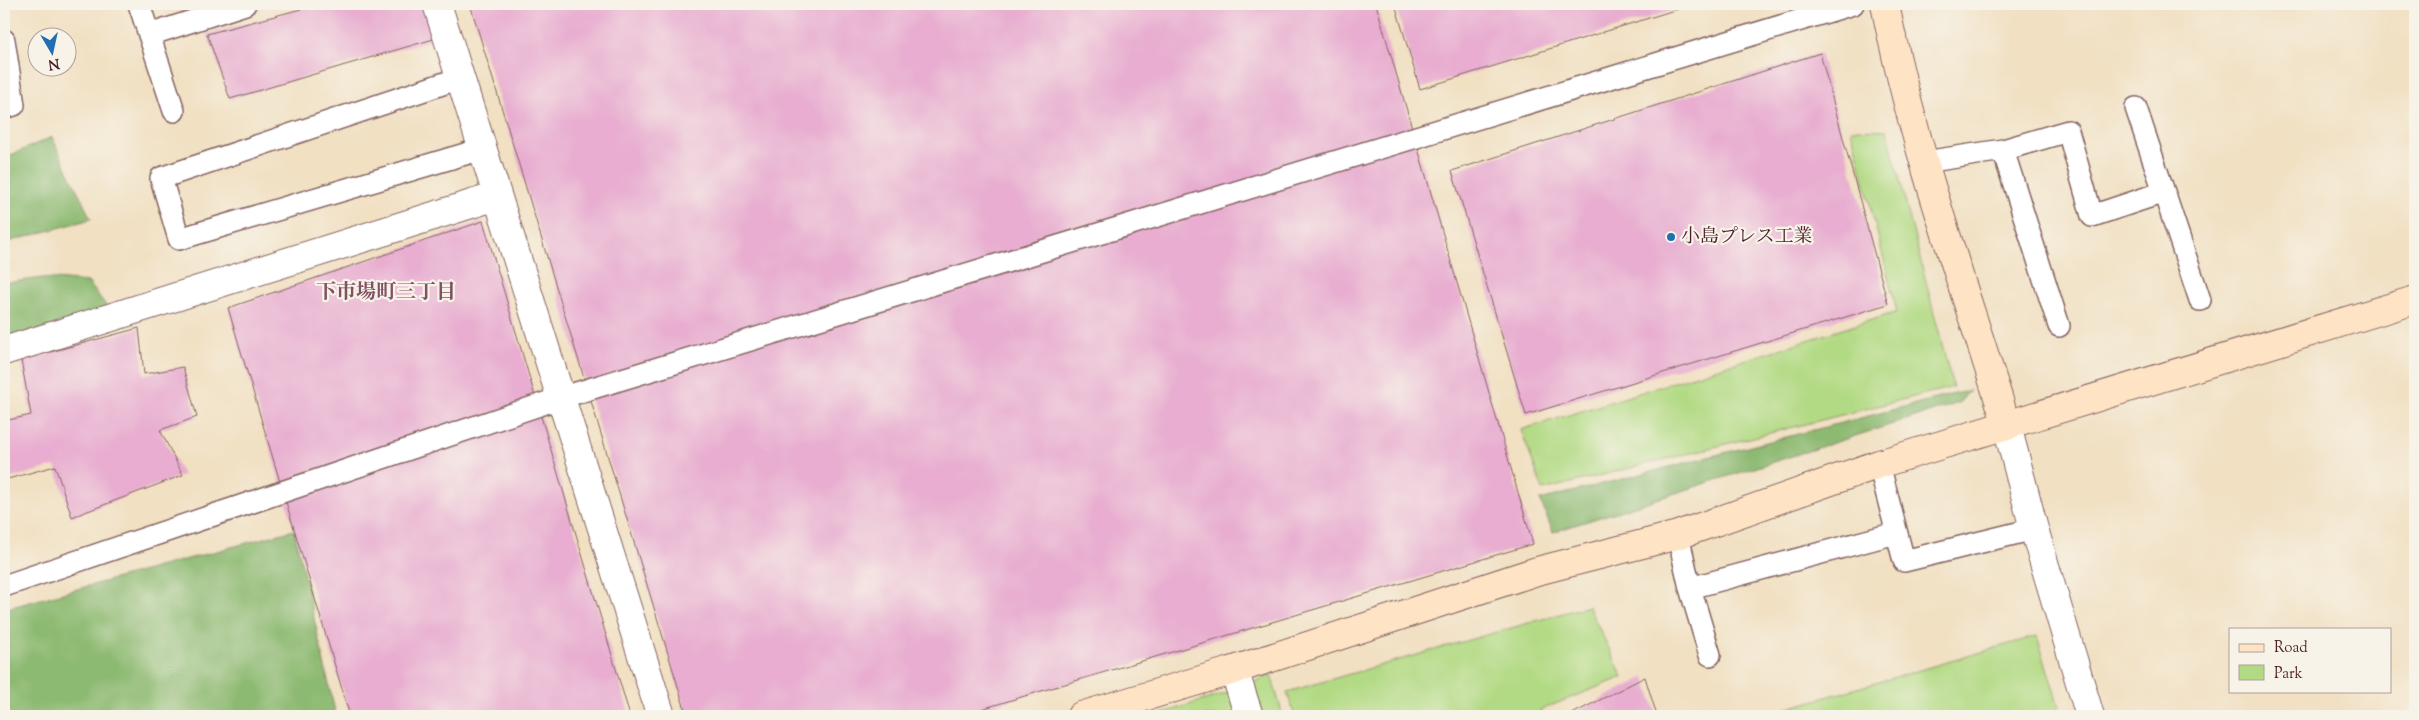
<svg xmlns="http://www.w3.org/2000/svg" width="2419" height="720" viewBox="0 0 2419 720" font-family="'Sorts Mill Goudy','Noto Serif JP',serif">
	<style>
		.green { fill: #b2da84; stroke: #7e7c58 }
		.forest { fill: #8dba72; stroke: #6c6c4e }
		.building { fill: #e8add0 }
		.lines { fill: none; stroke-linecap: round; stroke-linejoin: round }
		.lane-casing { stroke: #846360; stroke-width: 24 }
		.street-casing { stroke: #846360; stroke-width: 30 }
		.secondary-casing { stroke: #846360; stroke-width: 30 }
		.lane { stroke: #fff; stroke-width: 21 }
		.street { stroke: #fff; stroke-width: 28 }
		.secondary { stroke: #fee4c5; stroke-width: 28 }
		.poi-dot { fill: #1f6fb2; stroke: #f7f3e8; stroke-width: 2 }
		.labels { text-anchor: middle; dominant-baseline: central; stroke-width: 4.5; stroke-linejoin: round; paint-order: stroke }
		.poi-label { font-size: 19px; fill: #4a1f2b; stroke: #f7f3e8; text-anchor: start }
		.neighbourhood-label { font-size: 20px; font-weight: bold; fill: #815165; stroke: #f7f3e8 }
	</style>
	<rect width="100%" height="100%" fill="#f7f3e8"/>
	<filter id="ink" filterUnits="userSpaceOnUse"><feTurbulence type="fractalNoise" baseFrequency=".02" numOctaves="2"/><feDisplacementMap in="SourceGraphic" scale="10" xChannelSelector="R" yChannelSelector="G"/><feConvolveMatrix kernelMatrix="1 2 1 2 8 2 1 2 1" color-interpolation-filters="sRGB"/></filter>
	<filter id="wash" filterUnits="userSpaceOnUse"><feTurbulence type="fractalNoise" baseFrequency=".0096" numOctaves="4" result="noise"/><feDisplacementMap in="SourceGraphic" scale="20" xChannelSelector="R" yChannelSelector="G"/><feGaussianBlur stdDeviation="1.12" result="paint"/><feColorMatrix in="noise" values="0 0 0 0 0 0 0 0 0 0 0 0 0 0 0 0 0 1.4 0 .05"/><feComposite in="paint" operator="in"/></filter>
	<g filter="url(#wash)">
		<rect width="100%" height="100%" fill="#f1e0c2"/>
		<path class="green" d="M1851 129 1887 130 1953 387 1543 490 1521 430 1897 312Z
			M1588 606 1623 677 1540 710 1542 716H1295L1287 692Z
			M2037 636 2062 716H1761Z
			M1271 675 1283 716H1153L1227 693Z"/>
		<path class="forest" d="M52 137 91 219 4 243V158Z
			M43 278 88 282 108 308 4 341V283Z
			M1970 390 1959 403 1553 532 1540 500Z
			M294 530 336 716H4V609Z"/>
		<g id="blocks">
			<path class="building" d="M320 4H434L447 35 230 99 207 34Z
				M470 4H1376L1533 544 958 716H687Z
				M1395 4H1694L1420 89Z
				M1820 53 1888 304 1526 415 1452 171Z
				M483 221 630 716H350L228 308Z
				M139 328 144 374 183 367 197 417 160 430 183 475 72 517 55 466 4 480V421L31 415 21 360Z
				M1645 677 1657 716H1568Z"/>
		</g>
	</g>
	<g filter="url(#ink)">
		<use href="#blocks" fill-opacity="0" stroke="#846360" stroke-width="1"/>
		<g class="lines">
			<g class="lane-casing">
				<path id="lane" d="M139 4 174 111
					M149 35 245 4
					M4 40 14 105 4 108
					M460 78 161 178 179 239 482 149
					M2003 150 2068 131 2092 216 2164 192 2136 108
					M1924 162 2003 150 2059 326
					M2164 192 2200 300
					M1879 464 1904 561 2034 529
					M1678 535 1690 588 1896 533
					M4 586 560 398 1853 4
					M1690 588 1710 655"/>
			</g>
			<g class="street-casing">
				<path id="street" d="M437 4 661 716
					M4 351 497 196
					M2007 426 2034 529 2090 716
					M1234 670 1249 716"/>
			</g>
			<g class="secondary-casing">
				<path id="secondary" d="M1885 4C1913 148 1964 286 2007 426
					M1081 716 1234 670 1537 571 1678 535 1879 464 2415 300"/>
			</g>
			<use href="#lane" class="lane"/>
			<use href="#street" class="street"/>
			<use href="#secondary" class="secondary"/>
		</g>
	</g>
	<circle class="poi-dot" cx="1671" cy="237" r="5"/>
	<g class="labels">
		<g class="poi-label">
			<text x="1681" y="237">小島プレス工業</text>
		</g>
		<g class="neighbourhood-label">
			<text x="386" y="293">下市場町三丁目</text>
		</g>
	</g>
	<rect width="2419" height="720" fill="none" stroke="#f7f3e8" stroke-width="20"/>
	<rect x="2229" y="628" width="162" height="65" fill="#f7f3e8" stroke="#b29e9c"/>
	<rect x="2239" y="644" width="25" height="8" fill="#fee4c5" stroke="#b29e9c"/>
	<text x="2274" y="652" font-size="15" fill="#4a1f2b">Road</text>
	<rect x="2239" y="665" width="25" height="15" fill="#b2da84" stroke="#b29e9c"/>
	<text x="2274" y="678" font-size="15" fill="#4a1f2b">Park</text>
	<g transform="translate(52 52) rotate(171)"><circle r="24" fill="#f7f3e8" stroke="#b29e9c"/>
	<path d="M0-4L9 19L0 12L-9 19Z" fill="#1f6fb2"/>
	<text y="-8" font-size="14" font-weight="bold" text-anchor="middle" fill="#4a1f2b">N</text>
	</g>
</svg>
